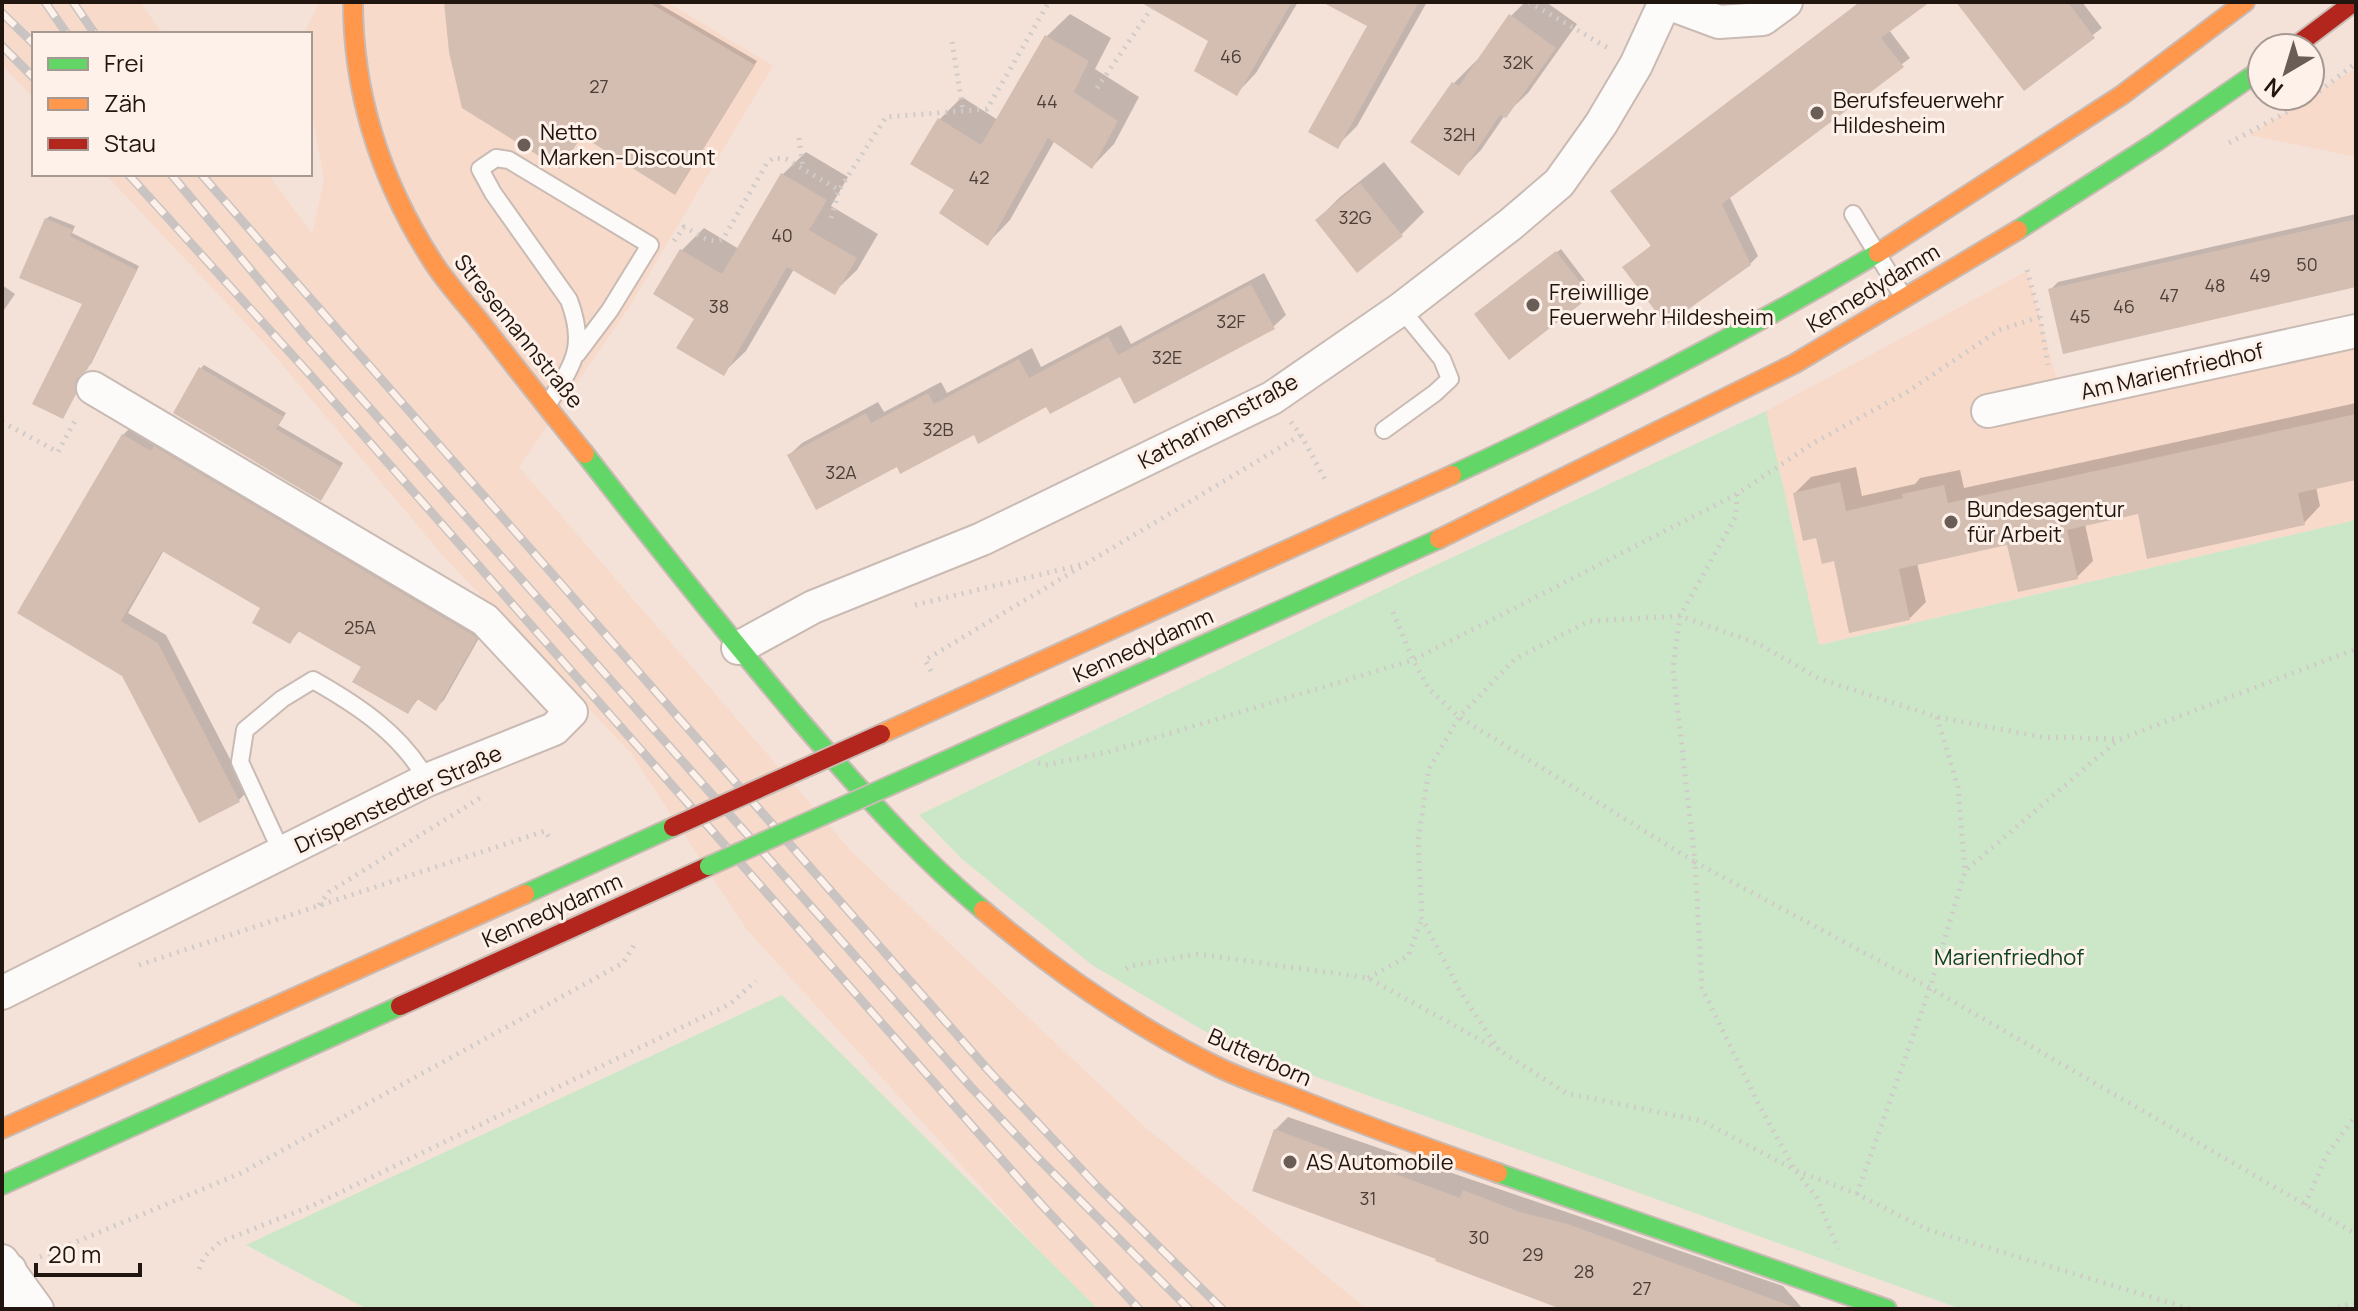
<svg xmlns="http://www.w3.org/2000/svg" width="2358" height="1311" viewBox="0 0 2358 1311" font-family="Manrope,sans-serif">
	<style>
		.built { fill: #f7daca }
		.green { fill: #cce7c8 }
		.shadow { fill: #0003 }
		.building { fill: #d4bdb1 }
		.lines { fill: none; stroke-linecap: round; stroke-linejoin: round }
		.lane-casing { stroke: #c9bbb4; stroke-width: 20 }
		.street-casing { stroke: #c9bbb4; stroke-width: 36 }
		.fast-casing { stroke: #c9bbb4; stroke-width: 22 }
		.slow-casing { stroke: #c9bbb4; stroke-width: 22 }
		.jam-casing { stroke: #c9bbb4; stroke-width: 22 }
		.path { stroke: #d0cbc9; stroke-width: 5; stroke-dasharray: 2 6; stroke-linecap: butt }
		.lane { stroke: #fdfbf9; stroke-width: 16 }
		.street { stroke: #fdfbf9; stroke-width: 32 }
		.fast { stroke: #63d668; stroke-width: 18 }
		.slow { stroke: #ff974d; stroke-width: 18 }
		.jam { stroke: #b3261e; stroke-width: 18 }
		.rail-casing { stroke: #c9c4c2; stroke-width: 9 }
		.rail { stroke: #fef1ea; stroke-width: 6; stroke-dasharray: 18; stroke-linecap: butt }
		.fast-bridge-casing { stroke: #c9bbb4; stroke-width: 22; stroke-linecap: butt }
		.jam-bridge-casing { stroke: #c9bbb4; stroke-width: 22; stroke-linecap: butt }
		.fast-bridge { stroke: #63d668; stroke-width: 18 }
		.jam-bridge { stroke: #b3261e; stroke-width: 18 }
		.poi-dot { fill: #6a5d56; stroke: #fef1ea; stroke-width: 3 }
		.labels { text-anchor: middle; dominant-baseline: central; stroke-width: 6; stroke-linejoin: round; paint-order: stroke }
		.number-label { font-size: 18px; fill: #4d3f38 }
		.poi-label { font-size: 22px; fill: #20150f; stroke: #fef1ea; text-anchor: start }
		.street-label { font-size: 22px; fill: #20150f; stroke: #fef1ea }
		.park-label { font-size: 22px; fill: #0d4422; stroke: #fef1ea }
	</style>
	<rect width="100%" height="100%" fill="#f4e2d9"/>
	<path class="built" d="M2 2H140L163 34H34V99L2 65Z
		M319 2H667L773 66 628 309 519 467 852 852 1145 1127 1367 1309H1098L1094 1306 1057 1270 747 930 630 752 445 558 263 342 105 174H268L312 233 324 180 310 101V34H304Z
		M2356 68V157L2249 135Z
		M2027 271 2062 398 2356 338V520L1818 645 1766 411Z"/>
	<path class="green" d="M1766 411 1819 645 2356 520V1309H1961L1228 1045 1092 965 962 859 919 815 1408 578Z
		M782 995 1098 1309H367L246 1245Z"/>
	<path class="shadow" d="M446 2H656L757 61 678 189Z
		M1176 2H1298L1256 73 1237 93 1211 40Z
		M1326 2H1427L1357 126 1337 146 1370 25Z
		M1525 2H1546L1577 24 1528 93 1505 115 1481 150 1458 173 1413 142 1454 83 1477 60 1479 61 1511 16Z
		M1860 2H1926L1889 30 1910 58 1729 196 1758 256 1750 264 1633 260 1652 245 1612 191Z
		M1959 2H2082L2102 28 2024 88Z
		M1070 14 1111 38 1095 69 1139 97 1114 144 1092 167 1055 140 1010 220 988 243 956 189 940 119 962 97 998 120 1047 36Z
		M806 152 848 177 831 206 878 234 857 270 834 292 794 269 746 351 723 373 696 318 681 251 704 228 739 249 783 174Z
		M1384 162 1424 212 1402 234 1317 220 1340 197Z
		M2356 214V285L2050 290 2058 282Z
		M50 216 75 226 72 233 139 266 91 364 79 374 78 389 63 417 84 303 46 219Z
		M1561 249 1593 291 1590 295 1480 311Z
		M1264 273 1286 315 1273 327 1121 374 974 432 789 455 802 443 878 402 884 412 941 382 947 393 1032 348 1041 367 1121 325 1131 344Z
		M2 285 15 294 2 313Z
		M204 365 286 413 278 425 343 463 324 495 201 368Z
		M2356 403V478L2316 487 2320 506 2304 523 2139 512 2085 524 2093 561 2077 577 2009 543 1917 563 1926 602 1910 618 1835 559 1818 535 1795 493 1811 477 1856 467 1862 496 1915 484 1920 478 1960 470 1964 488Z
		M131 427 483 631 444 700 436 708 419 698 408 712 363 666 300 630 290 642 263 608 164 550 128 613 166 635 247 792 239 800 124 674 20 613 123 435Z
		M1288 1117 1783 1286 1803 1309H1572L1275 1130Z"/>
	<path class="building" d="M444 2H648L755 65 675 195 582 136 560 169 462 108 449 52Z
		M1140 2H1292L1237 96 1194 71 1208 41Z
		M1322 2H1419L1338 149 1308 132 1367 26Z
		M1860 2H1930L1881 38 1904 67 1722 204 1751 265 1666 325 1622 267 1651 246 1610 191Z
		M1956 2H2068L2095 38 2024 91Z
		M1509 14 1556 48 1506 118 1500 115 1459 176 1410 142 1452 82 1459 86Z
		M1045 35 1089 61 1074 92 1118 121 1092 169 1048 138 988 246 939 213 954 190 910 164 938 118 981 145Z
		M781 173 827 200 809 230 857 258 835 295 787 267 724 376 676 348 694 319 653 294 680 249 722 274Z
		M1360 183 1403 236 1357 273 1315 220Z
		M45 218 73 230 70 236 137 270 87 370 76 379V394L63 419 32 404 82 304 19 278Z
		M2356 219V287L2063 354 2048 289Z
		M1556 251 1591 296 1509 360 1474 314Z
		M1251 284 1275 329 1134 404 1120 377 1050 414 1046 407 978 444 974 435 900 474 897 467 816 510 787 455 866 413 871 423 928 393 934 404 1019 359 1029 378 1108 336 1118 355Z
		M199 367 284 417 276 429 341 467 321 501 173 413Z
		M2356 414V480L2298 493 2305 525 2147 559 2138 514 2067 530 2078 579 2018 592 2007 545 1899 569 1910 620 1849 633 1834 561 1822 564 1816 538 1803 541 1793 493 1840 482 1846 511 1903 498 1902 494 1944 485 1948 503Z
		M122 434 151 451 154 446 473 635 477 639 436 711 417 699 408 714 352 682 361 667 298 631 290 644 252 623 260 608 162 551 121 621 158 643 240 802 199 823 122 676 17 613Z
		M1274 1129 1460 1198 1463 1190 1520 1212 1568 1224 1791 1306 1790 1309H1561L1435 1261 1436 1259 1252 1191Z"/>
	<g class="lines">
		<g class="lane-casing">
			<path id="lane" d="M1853 214 1904 298
				M548 404C573 364 587 348 569 300L493 193 480 169 496 158 509 160 650 245 610 310 577 354
				M1384 430 1435 393 1450 379 1442 359 1401 309
				M282 853 240 762 245 730 282 699 313 680C359 706 401 734 427 780"/>
		</g>
		<g class="street-casing">
			<path id="street" d="M1988 411 2356 331
				M738 648 813 607 982 539 1272 398 1401 309 1511 224 1559 183 1601 124 1636 65 1665 2 1719 22 1763 19 1786 2
				M2 993 427 780 554 729 571 712 485 620 93 388
				M2 1261 37 1309
				M3 1309 10 1270"/>
		</g>
		<g class="fast-casing">
			<path id="fast" d="M2018 230 2156 142 2262 69
				M585 454C656 545 727 635 802 723 859 789 916 854 983 910
				M1452 475C1598 408 1740 335 1878 253
				M916 774 1439 539
				M525 894 673 827
				M1498 1173 1887 1309
				M2 1185 400 1006"/>
		</g>
		<g class="slow-casing">
			<path id="slow" d="M353 2C353 96 382 183 433 262 447 284 466 304 482 324 516 368 550 411 585 454
				M1878 253 2122 95 2245 2
				M1439 539 1794 364 2018 230
				M881 734 1452 475
				M983 910C1055 971 1135 1027 1220 1068 1243 1079 1269 1088 1293 1097 1361 1124 1429 1149 1498 1173
				M2 1129 525 894"/>
		</g>
		<g class="jam-casing">
			<path id="jam" d="M2293 48 2354 2
				M400 1006 709 866"/>
		</g>
		<path class="path" d="M1529 2 1608 48
			M952 42 963 111
			M1097 88 1156 2
			M799 138 803 168
			M2229 143 2304 103 2356 63
			M831 218 839 190
			M674 241 684 227C698 233 707 245 723 239L767 163 773 158 786 159 839 190 886 117 987 109 1049 2
			M2027 270 2040 317 2048 365
			M2 422 58 452 77 417
			M1291 422 1301 435 1327 483
			M1737 494 1736 516 1680 616 1673 668 1695 862 1930 988 2356 1234
			M915 605 1084 564
			M1393 612 1413 660 1429 689 1459 717 1695 862 1702 988 1759 1105 1795 1170 1817 1198 1838 1249
			M931 671 925 660 1301 435
			M1937 717 1958 787 1965 871
			M1038 763 1045 765 1108 752 1413 660 1737 494 1815 442 1907 392 1999 330 2040 317
			M319 905 329 892 483 796
			M139 965 545 831 551 840
			M1126 969 1131 966 1198 954 1368 978 1499 1050 1566 1093 1702 1121 1795 1170 1857 1194 1926 1229 2191 1309
			M1368 978 1408 956 1422 919
			M1499 1050 1461 993 1422 918 1418 841 1429 769 1459 717 1515 659 1589 621 1680 616 1759 644 1820 679 1937 717 2042 737 2120 739 2356 649
			M1857 1194 1930 988 1965 871 2119 739
			M2305 1205 2326 1156 2356 1115
			M40 1257 241 1173 623 963 636 942
			M199 1269 204 1257 220 1242 314 1205 730 1004 756 981
			M2330 1309 2356 1303"/>
		<use href="#lane" class="lane"/>
		<use href="#street" class="street"/>
		<use href="#fast" class="fast"/>
		<use href="#slow" class="slow"/>
		<use href="#jam" class="jam"/>
		<g class="rail-casing">
			<path id="rail" d="M45 2 67 34
				M73 2 95 34
				M2 13 34 44
				M2 46 34 78
				M128 174 314 379 1041 1204 1139 1309
				M171 174 305 335 970 1086 1037 1157 1189 1309
				M201 174 989 1071 1096 1185 1222 1309"/>
		</g>
		<use href="#rail" class="rail"/>
		<g class="fast-bridge-casing">
			<path id="fast-bridge" d="M709 866 916 774"/>
		</g>
		<g class="jam-bridge-casing">
			<path id="jam-bridge" d="M673 827 881 734"/>
		</g>
		<use href="#fast-bridge" class="fast-bridge"/>
		<use href="#jam-bridge" class="jam-bridge"/>
	</g>
	<g class="poi-dot">
		<circle cx="1817" cy="113" r="8"/>
		<circle cx="524" cy="145" r="8"/>
		<circle cx="1533" cy="305" r="8"/>
		<circle cx="1951" cy="522" r="8"/>
		<circle cx="1290" cy="1162" r="8"/>
	</g>
	<g class="labels">
		<g class="number-label">
			<text x="1231" y="56">46</text>
			<text x="1518" y="62">32K</text>
			<text x="599" y="86">27</text>
			<text x="1047" y="101">44</text>
			<text x="1459" y="134">32H</text>
			<text x="979" y="177">42</text>
			<text x="1355" y="217">32G</text>
			<text x="782" y="235">40</text>
			<text x="2307" y="264">50</text>
			<text x="2260" y="275">49</text>
			<text x="2215" y="285">48</text>
			<text x="2169" y="295">47</text>
			<text x="719" y="306">38</text>
			<text x="2124" y="306">46</text>
			<text x="2080" y="316">45</text>
			<text x="1231" y="321">32F</text>
			<text x="1167" y="357">32E</text>
			<text x="938" y="429">32B</text>
			<text x="841" y="472">32A</text>
			<text x="360" y="627">25A</text>
			<text x="1368" y="1198">31</text>
			<text x="1479" y="1237">30</text>
			<text x="1533" y="1254">29</text>
			<text x="1584" y="1271">28</text>
			<text x="1642" y="1288">27</text>
		</g>
		<g class="poi-label">
			<text x="1833" y="100">Berufsfeuerwehr<tspan x="1833" dy="25">Hildesheim</tspan></text>
			<text x="540" y="132">Netto<tspan x="540" dy="25">Marken-Discount</tspan></text>
			<text x="1549" y="292">Freiwillige<tspan x="1549" dy="25">Feuerwehr Hildesheim</tspan></text>
			<text x="1967" y="509">Bundesagentur<tspan x="1967" dy="25">für Arbeit</tspan></text>
			<text x="1306" y="1162">AS Automobile</text>
		</g>
		<g class="street-label">
			<text transform="translate(1873 288) rotate(-31)">Kennedydamm</text>
			<text transform="translate(519 331) rotate(51)">Stresemannstraße</text>
			<text transform="translate(2172 371) rotate(-13)">Am Marienfriedhof</text>
			<text transform="translate(1218 421) rotate(-28)">Katharinenstraße</text>
			<text transform="translate(1143 645) rotate(-24)">Kennedydamm</text>
			<text transform="translate(398 799) rotate(-25)">Drispenstedter Straße</text>
			<text transform="translate(552 910) rotate(-24)">Kennedydamm</text>
			<text transform="translate(1260 1057) rotate(24)">Butterborn</text>
		</g>
		<g class="park-label">
			<text x="2009" y="957">Marienfriedhof</text>
		</g>
	</g>
	<rect width="2358" height="1311" fill="none" stroke="#20150f" stroke-width="8"/>
	<rect x="32" y="32" width="280" height="144" fill="#fef1ea" stroke="#a59992" stroke-width="2"/>
	<rect x="48" y="58" width="40" height="12" fill="#63d668" stroke="#a59992" stroke-width="2"/>
	<text x="104" y="72" font-size="24" fill="#20150f">Frei</text>
	<rect x="48" y="98" width="40" height="12" fill="#ff974d" stroke="#a59992" stroke-width="2"/>
	<text x="104" y="112" font-size="24" fill="#20150f">Zäh</text>
	<rect x="48" y="138" width="40" height="12" fill="#b3261e" stroke="#a59992" stroke-width="2"/>
	<text x="104" y="152" font-size="24" fill="#20150f">Stau</text>
	<g transform="translate(2286 72) rotate(218)"><circle r="38" fill="#fef1ea" stroke="#a59992" stroke-width="2"/>
	<path d="M0-6L14 30L0 20L-14 30Z" fill="#6a5d56"/>
	<text y="-12" font-size="22" font-weight="bold" text-anchor="middle" fill="#20150f">N</text>
	</g>
	<path d="M36 1263v12h104v-12" fill="none" stroke="#20150f" stroke-width="4"/>
	<text x="48" y="1263" font-size="24" fill="#20150f" stroke="#fef1ea" stroke-width="6" paint-order="stroke">20 m</text>
</svg>
